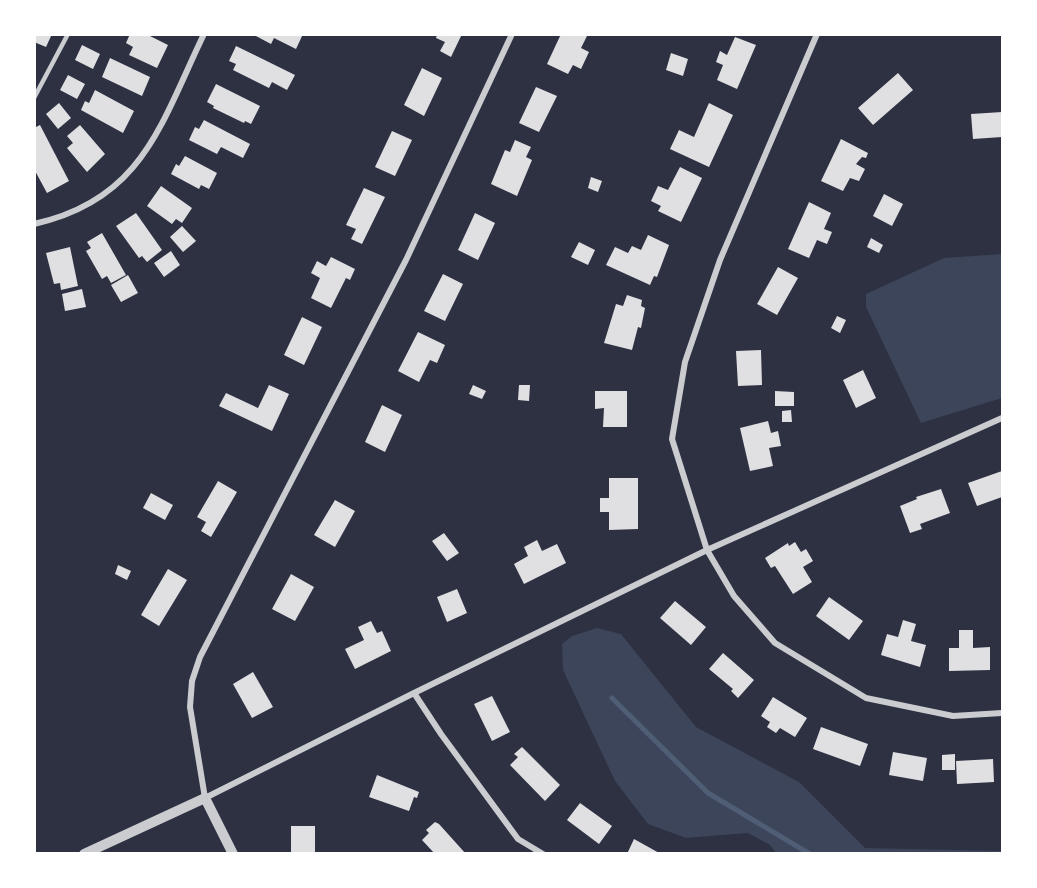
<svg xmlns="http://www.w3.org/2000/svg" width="1037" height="888" viewBox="0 0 1037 888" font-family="'Titillium Web',sans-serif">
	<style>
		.green { fill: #3c4559 }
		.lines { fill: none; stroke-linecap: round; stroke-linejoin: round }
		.stream { stroke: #4f5d75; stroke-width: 5 }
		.building { fill: #e0e0e3 }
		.service { stroke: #caccd0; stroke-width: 4.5 }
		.minor { stroke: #caccd0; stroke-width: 6 }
		.tertiary { stroke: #caccd0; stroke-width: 10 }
	</style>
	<rect width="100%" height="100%" fill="#2d3142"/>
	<path class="green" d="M1002 254V398L921 423 866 307V294L944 258Z
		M597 628 621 634 696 727 799 782 865 848 1002 851V853H776L770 845 748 833 686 838 648 824 615 781 563 670 562 644 572 636Z"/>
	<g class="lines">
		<path class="stream" d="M612 698 708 793 810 854"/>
	</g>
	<path class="building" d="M34 34H52L46 47 34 42Z
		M130 34H146L168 45 157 68 129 55 133 47 126 43Z
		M252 34H303L296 49 274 38 271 44Z
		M437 34H462L451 57 440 51 445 42 436 38Z
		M561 34H588L581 48 589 52 581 69 573 65 568 74 547 64Z
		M735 37 756 45 737 89 717 80 723 65 716 62 720 51 727 55Z
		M82 45 100 54 93 69 75 60Z
		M236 46 295 75 287 90 272 82 269 88 233 70 236 64 229 61Z
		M671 53 688 59 683 76 666 70Z
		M110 58 150 77 142 96 102 77Z
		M422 68 442 78 424 116 404 105Z
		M898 73 913 90 873 125 858 108Z
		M68 75 85 84 77 99 60 90Z
		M216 84 260 106 251 124 245 121 244 123 213 108 214 106 207 102Z
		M536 87 557 96 539 132 519 123Z
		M95 90 134 111 123 133 81 110 85 101 89 103Z
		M59 103 71 118 58 129 46 114Z
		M709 103 733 115 709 167 670 149 679 130 694 137Z
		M1002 112V137L973 139 971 114Z
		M204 120 250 144 243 158 221 147 217 154 189 140 195 127 199 129Z
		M40 125 69 181 47 193 34 169V128Z
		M80 125 105 154 87 172 67 148 73 143 67 136Z
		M392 131 412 140 395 176 375 167Z
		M841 139 868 153 866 158 862 157 856 164 865 169 859 181 850 178 843 191 821 181Z
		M515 140 531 147 526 157 532 160 517 196 491 184 505 150 510 152Z
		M185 156 217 173 209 189 201 185 199 189 171 174 176 164 179 166Z
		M680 167 702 178 681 222 658 211 661 206 651 201 658 186 668 190Z
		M591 177 602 181 598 192 588 188Z
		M161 186 192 208 182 223 176 219 172 224 147 206Z
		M364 188 385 197 362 244 351 239 356 229 346 225Z
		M884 194 903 204 892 226 873 216Z
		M809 202 831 213 824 229 832 232 827 244 817 240 809 258 788 249Z
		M136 213 162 250 147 262 142 256 139 258 116 226Z
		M475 213 495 223 478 260 458 250Z
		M182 226 196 241 183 252 170 237Z
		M102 233 126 275 111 283 107 276 102 279 86 251 91 248 87 242Z
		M648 235 669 245 657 277 654 276 650 285 606 265 615 247 628 253 632 246 641 250Z
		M871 238 883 245 879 253 867 247Z
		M579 242 595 250 588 265 571 257Z
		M70 247 78 286 61 290 60 283 54 284 46 253Z
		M171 251 180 265 164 277 154 263Z
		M331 257 355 269 350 280 346 278 331 308 311 298 320 278 311 273 317 261 326 266Z
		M778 267 798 278 777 315 757 304Z
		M443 274 463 284 445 321 424 311Z
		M128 275 138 293 121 302 111 285Z
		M82 289 86 307 65 311 62 294Z
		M627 295 642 300 641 306 645 308 641 328 638 327 632 350 604 343 616 304 623 306Z
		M837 316 846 320 840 333 831 328Z
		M302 317 322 327 304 365 284 355Z
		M418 332 445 345 437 363 430 360 419 382 398 371Z
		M761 350 762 385 738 386 736 351Z
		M863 370 876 398 856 408 843 380Z
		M269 385 289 394 272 431 219 406 226 393 258 408Z
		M473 385 486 391 482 399 469 394Z
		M519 385H530L529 401 518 400Z
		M595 391H627V427H603L604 408 595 409Z
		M775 391 794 392V406H775Z
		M382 405 402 415 385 452 365 442Z
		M791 410 792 422H782V411Z
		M768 421 771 433 778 431 781 446 769 448 773 466 750 471 740 428Z
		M1002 471V497L977 506 968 483Z
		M609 478H638V529L609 530V512H600V498H609Z
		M218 481 237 492 211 537 201 531 206 522 197 517Z
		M941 489 950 513 920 524 922 529 910 533 900 506 917 499 916 497Z
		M151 493 173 505 165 520 143 508Z
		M335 500 355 511 335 547 314 535Z
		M444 533 459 553 447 561 432 541Z
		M537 540 542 551 557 544 566 563 524 584 514 564 528 556 524 547Z
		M795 542 801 552 806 549 813 561 803 567 812 582 793 594 775 566 771 568 765 558 788 543 789 546Z
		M118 565 131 571 127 580 115 574Z
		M168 569 187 580 159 626 141 615Z
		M291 574 314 587 295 621 272 609Z
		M457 589 467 613 447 622 437 597Z
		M829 597 863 621 849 640 816 616Z
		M675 601 706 627 691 645 660 618Z
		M903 620 916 624 911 641 926 645 920 667 881 655 887 634 898 637Z
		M371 621 377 633 382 631 391 651 355 669 345 649 364 640 358 627Z
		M959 630H973V648L990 647V670L949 671V648H959Z
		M723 653 754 680 738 698 731 691 733 689 709 669Z
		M253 672 273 707 252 718 233 684Z
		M492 696 510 732 492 741 474 704Z
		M773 697 807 718 795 737 780 728 776 733 767 727 770 722 761 716Z
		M821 727 868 744 860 766 813 749Z
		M522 747 560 785 545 801 510 765 518 757 514 754Z
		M893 752 927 758 923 781 889 775Z
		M955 754V770H942V755Z
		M993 759 994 782 957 784 956 761Z
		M377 775 419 792 417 798 414 797 409 811 369 797Z
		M580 803 612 826 599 844 567 820Z
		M435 822 439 824 466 854H435L422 840 429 833 426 830Z
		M291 826H315V854H291Z
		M634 839 661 854H627Z"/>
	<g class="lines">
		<path class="service" d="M34 98 68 34"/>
		<path class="minor" d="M512 34 406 260 200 657 192 681 190 707 205 798 414 693 707 550 1002 418
			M817 34 720 260 685 362 672 439 707 550 734 596 775 643 866 698 953 716 1002 713
			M34 224C143 200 161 123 204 34
			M414 693 441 734 518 839 543 854"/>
		<path class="tertiary" d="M84 854 205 798 233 854"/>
	</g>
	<rect width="1037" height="888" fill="none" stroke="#ffffff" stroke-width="72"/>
</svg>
